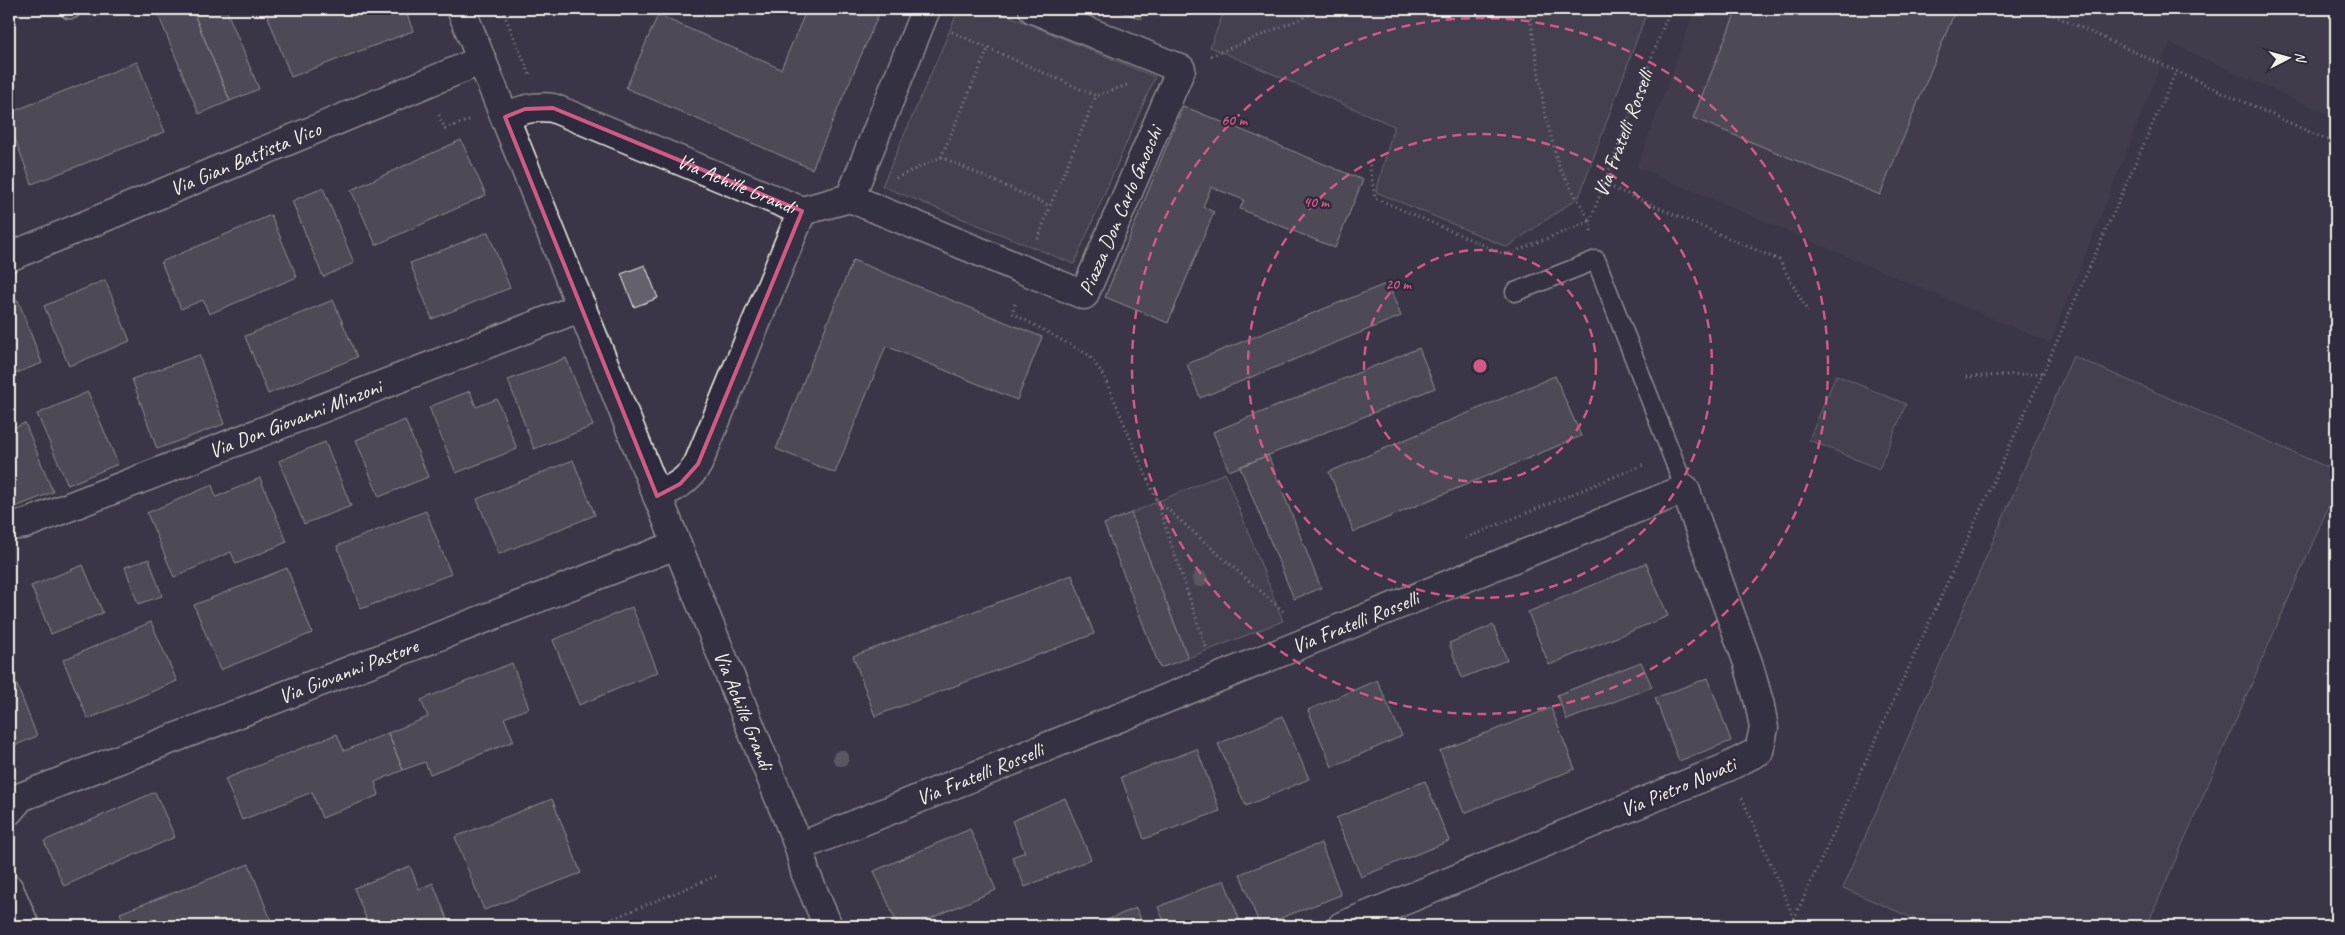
<svg xmlns="http://www.w3.org/2000/svg" width="2345" height="935" viewBox="0 0 2345 935" font-family="Caveat,sans-serif">
	<style>
		.built { fill: #484352 }
		.green { fill: #534e5c; stroke: #a4a0a2 }
		.building { fill: #65616c; stroke: #f4f1e8 }
		.lines { fill: none; stroke-linecap: round; stroke-linejoin: round }
		.lane-casing { stroke: #f4f1e8; stroke-width: 21 }
		.street-casing { stroke: #f4f1e8; stroke-width: 31 }
		.path { stroke: #f4f1e8; stroke-width: 3; stroke-dasharray: 1 4; stroke-linecap: butt }
		.lane { stroke: #2f2a3d; stroke-width: 18 }
		.street { stroke: #2f2a3d; stroke-width: 28 }
		.tree { fill: #827e85 }
		.marked { fill: none; stroke: #d15985; stroke-width: 4; stroke-linejoin: round }
		.ring { fill: none; stroke: #d15985; stroke-width: 2.5; stroke-dasharray: 9 6 }
		.labels { text-anchor: middle; dominant-baseline: central; stroke-width: 4.5; stroke-linejoin: round; paint-order: stroke }
		.street-label { font-size: 21px; fill: #f4f1e8; stroke: #2f2a3d }
		.centre { fill: #d15985; stroke: #2f2a3d; stroke-width: 2.5 }
		.ring-label { font-size: 15px; text-anchor: middle; font-weight: bold; fill: #d15985; stroke: #2f2a3d; stroke-width: 4.5; stroke-linejoin: round; paint-order: stroke }
	</style>
	<rect width="100%" height="100%" fill="#3b3647"/>
	<filter id="ink" filterUnits="userSpaceOnUse"><feTurbulence type="fractalNoise" baseFrequency=".02" numOctaves="2"/><feDisplacementMap in="SourceGraphic" scale="10" xChannelSelector="R" yChannelSelector="G"/><feConvolveMatrix kernelMatrix="1 2 1 2 8 2 1 2 1" color-interpolation-filters="sRGB"/></filter>
	<g filter="url(#ink)">
		<path class="built" d="M1695 9H2336V118L2170 43 2050 343 1637 167Z"/>
		<path class="green" d="M959 9H993L1155 77 1074 264 882 186Z
			M1225 9H1648L1579 197 1507 247 1376 192 1394 126 1210 47Z
			M2073 356 2336 471V489L2147 926H1931L1843 888Z
			M1836 375 1906 404 1879 469 1809 440Z
			M1225 473 1283 621 1188 658 1131 513Z"/>
		<path class="building" d="M156 9H192L230 101 199 114Z
			M192 9H226L259 89 230 101Z
			M265 9H405L413 31 291 77Z
			M807 9H881L812 169 626 88 658 15 781 69Z
			M1114 9H1144L1140 19Z
			M1737 9H1956L1880 195 1693 118Z
			M137 62 165 132 32 184 9 123V113Z
			M1183 106 1363 180 1335 248 1240 209 1244 200 1211 187 1203 207 1214 212 1168 323 1105 297Z
			M461 140 486 195 376 245 351 190Z
			M323 188 354 263 323 277 292 201Z
			M271 215 297 277 209 314 203 300 181 309 161 262Z
			M488 232 510 288 432 319 410 263Z
			M853 260 1042 337 1017 400 886 346 835 473 776 449Z
			M645 265 658 298 634 307 621 274Z
			M105 280 130 341 69 366 44 306Z
			M1388 283 1401 316 1200 398 1187 364Z
			M18 300 42 363 9 376V303Z
			M333 300 357 357 268 394 245 336Z
			M1419 348 1435 388 1229 471 1213 432Z
			M199 355 224 424 157 449 132 379Z
			M566 358 593 426 534 449 508 380Z
			M1555 376 1581 436 1354 532 1329 472Z
			M470 391 476 407 497 399 517 449 456 473 429 407Z
			M88 392 118 464 68 485 37 414Z
			M405 420 428 477 379 497 356 440Z
			M25 423 53 492 13 508 9 498V430Z
			M325 442 351 506 304 524 279 461Z
			M1268 455 1321 588 1294 599 1240 467Z
			M573 460 595 515 499 554 477 499Z
			M260 478 287 542 236 564 231 552 174 577 147 513 212 485 216 497Z
			M426 511 451 574 361 609 337 546Z
			M1131 513 1188 658 1160 668 1104 524Z
			M149 559 162 596 138 604 125 567Z
			M1646 563 1668 616 1549 665 1528 612Z
			M83 565 103 613 51 634 31 586Z
			M287 568 312 633 220 670 194 605Z
			M1072 575 1094 634 875 716 853 656Z
			M632 607 658 672 579 705 553 640Z
			M151 622 177 681 88 719 63 660Z
			M1493 625 1507 660 1462 678 1449 643Z
			M1641 662 1652 687 1567 720 1557 695Z
			M512 663 529 708 504 718 514 741 430 774 425 762 403 770 388 733 428 717 421 700Z
			M13 675 37 736 9 748V676Z
			M1708 678 1731 741 1679 761 1655 698Z
			M1377 680 1402 736 1332 767 1308 710Z
			M1551 708 1575 769 1464 813 1440 751Z
			M1282 716 1309 779 1246 806 1218 744Z
			M388 733 403 770 375 782 379 795 322 818 312 792 242 820 225 779 337 734 344 751Z
			M1197 749 1220 811 1144 839 1121 777Z
			M1425 781 1449 841 1361 877 1336 818Z
			M155 792 175 837 64 886 44 841Z
			M1065 798 1091 859 1025 887 1012 857 1025 852 1012 821Z
			M552 799 581 873 484 910 455 837Z
			M970 829 996 890 913 926H898L874 871Z
			M1321 843 1341 895 1260 926 1240 874Z
			M249 864 273 926H125L120 913Z
			M410 866 419 889 433 883 450 926H369L354 888Z
			M1224 880 1242 926H1166L1158 907Z
			M1136 908 1144 926H1092Z"/>
		<g class="lines">
			<g class="lane-casing">
				<path id="lane" d="M69 9H72
					M1515 292 1596 260 1685 489"/>
			</g>
			<g class="street-casing">
				<g id="street">
					<path id="s2" d="M461 9 799 847 805 872 828 926"/>
					<path id="s3" d="M505 117C521 110 535 105 553 108L802 211 698 464C688 481 674 488 657 496"/>
					<path d="M850 198 926 9"/>
					<path id="s4" d="M802 211 850 198 1084 295 1181 69 1033 9"/>
					<path id="s5" d="M9 257 482 60"/>
					<path id="s6" d="M9 526 25 524 582 307"/>
					<path id="s7" d="M9 811 21 797 676 545"/>
					<path id="s8" d="M799 847 1685 489 1748 663 1760 706 1764 728 1759 751 1728 767 1342 926"/>
					<path d="M9 889 25 926"/>
				</g>
			</g>
			<g class="path">
				<path d="M502 9 530 75"/>
				<path d="M2040 9 2336 144"/>
				<path d="M952 32 1096 96"/>
				<path d="M1211 56 1324 9"/>
				<path d="M439 115 445 129 469 120"/>
				<path d="M941 157 988 49"/>
				<path d="M1369 160 1375 198 1506 255 1590 221 1559 167 1545 114 1529 9"/>
				<path d="M896 178 941 157 1050 206 1096 96 1127 85"/>
				<path d="M1604 184 1779 260 1808 312"/>
				<path id="s1" d="M1591 231 1590 221 1670 9"/>
				<path d="M1038 239 1050 206"/>
				<path d="M1015 304 1012 313 1089 355 1105 378 1156 499 1284 612"/>
				<path d="M1966 377 2043 373"/>
				<path d="M1156 499 1206 647"/>
				<path d="M1466 538 1645 464"/>
				<path d="M1742 798 1794 918"/>
				<path d="M1794 919 2043 373 2176 71"/>
				<path d="M595 926 716 876"/>
			</g>
			<use href="#lane" class="lane"/>
			<use href="#street" class="street"/>
		</g>
		<g class="tree">
			<circle cx="1200" cy="579" r="8"/>
			<circle cx="841" cy="758" r="8"/>
		</g>
	</g>
	<path d="M0 0H2345V935H0ZM553 108 802 211 698 464 680 484 657 496 505 117 525 109Z" fill="#3b3647" fill-opacity=".55" fill-rule="evenodd"/>
	<path class="marked" d="M553 108 802 211 698 464 680 484 657 496 505 117 525 109Z"/>
	<g class="ring">
		<circle cx="1480" cy="366" r="116"/>
		<circle cx="1480" cy="366" r="232"/>
		<circle cx="1480" cy="366" r="348"/>
	</g>
	<g class="labels">
		<g class="street-label">
			<text stroke="none"><textPath href="#s1" startOffset="104">Via Fratelli Rosselli</textPath></text>
			<text stroke="none"><textPath href="#s5" startOffset="256">Via Gian Battista Vico</textPath></text>
			<text stroke="none"><textPath href="#s3" startOffset="248">Via Achille Grandi</textPath></text>
			<text stroke="none"><textPath href="#s4" startOffset="395">Piazza Don Carlo Gnocchi</textPath></text>
			<text stroke="none"><textPath href="#s6" startOffset="306">Via Don Giovanni Minzoni</textPath></text>
			<text stroke="none"><textPath href="#s8" startOffset="600">Via Fratelli Rosselli</textPath></text>
			<text stroke="none"><textPath href="#s7" startOffset="369">Via Giovanni Pastore</textPath></text>
			<text stroke="none"><textPath href="#s2" startOffset="756">Via Achille Grandi</textPath></text>
			<text stroke="none"><textPath href="#s8" startOffset="195">Via Fratelli Rosselli</textPath></text>
			<text transform="translate(1678 787) rotate(-23)">Via Pietro Novati</text>
		</g>
	</g>
	<circle cx="1480" cy="366" r="8" class="centre"/>
	<g class="ring-label">
		<text x="1234" y="125">60 m</text>
		<text x="1316" y="207">40 m</text>
		<text x="1398" y="289">20 m</text>
	</g>
	<rect width="2345" height="935" fill="none" stroke="#2f2a3d" stroke-width="30"/>
	<rect x="15" y="15" width="2315" height="905" fill="none" stroke="#f4f1e8" stroke-width="2" filter="url(#ink)"/>
	<g transform="translate(2288 58) rotate(84)" stroke="#2f2a3d" stroke-width="4" paint-order="stroke">
	<path d="M0-4L9 19L0 12L-9 19Z" fill="#f4f1e8"/>
	<text y="-8" font-size="14" font-weight="bold" text-anchor="middle" fill="#f4f1e8">N</text>
	</g>
</svg>
